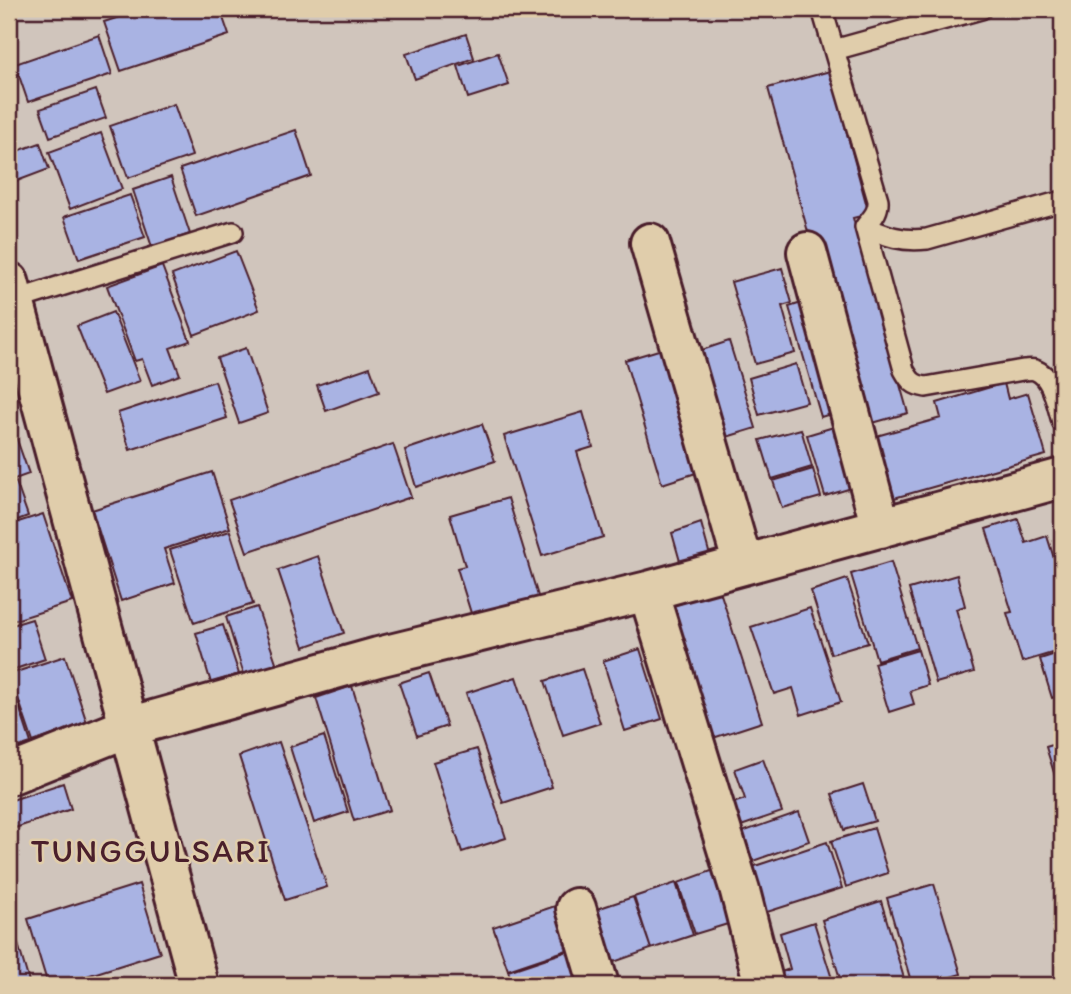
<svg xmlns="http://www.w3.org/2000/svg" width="1071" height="994" viewBox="0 0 1071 994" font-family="Itim,sans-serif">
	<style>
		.building { fill: #a9b3e3; stroke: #4a1f2b; stroke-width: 2 }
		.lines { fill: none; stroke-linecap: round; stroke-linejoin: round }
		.lane-casing { stroke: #4a1f2b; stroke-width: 24 }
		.street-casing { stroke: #4a1f2b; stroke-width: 44 }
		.lane { stroke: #e0cdab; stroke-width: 19 }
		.street { stroke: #e0cdab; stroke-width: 38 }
		.labels { text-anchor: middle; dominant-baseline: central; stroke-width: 5; stroke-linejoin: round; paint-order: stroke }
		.quarter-label { font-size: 33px; letter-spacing: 2px; fill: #4a1f2b; stroke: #e0cdab }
	</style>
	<rect width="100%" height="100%" fill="#d0c5bc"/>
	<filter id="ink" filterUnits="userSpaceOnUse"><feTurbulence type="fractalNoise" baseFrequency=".0143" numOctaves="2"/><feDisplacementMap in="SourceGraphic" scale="14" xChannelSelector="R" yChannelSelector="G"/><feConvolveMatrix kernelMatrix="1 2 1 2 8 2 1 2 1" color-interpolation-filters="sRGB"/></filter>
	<g filter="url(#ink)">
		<path class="building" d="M144 9H220L229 35 121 71 104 22Z
			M466 34 474 58 415 79 406 54Z
			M99 35 112 74 28 102 15 64Z
			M498 53 509 85 468 98 458 66Z
			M830 71 869 214 853 218 908 413 862 426 768 88Z
			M96 90 106 118 50 137 40 109Z
			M174 104 192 156 128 178 110 126Z
			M296 130 311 176 196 216 180 169Z
			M101 133 122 189 70 209 49 152Z
			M40 143 49 169 9 184V154Z
			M171 177 190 234 152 247 133 190Z
			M130 195 145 237 79 259 64 217Z
			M236 251 259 310 194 335 172 275Z
			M162 266 190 341 170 348 180 375 152 385 142 359 135 361 107 286Z
			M782 268 792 303 782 306 795 353 755 364 731 282Z
			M814 299 846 409 821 417 789 307Z
			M113 312 140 381 104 394 77 326Z
			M729 341 756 428 720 439 693 353Z
			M246 348 268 413 239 423 217 358Z
			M662 349 699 472 662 484 625 360Z
			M796 364 807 402 759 415 749 378Z
			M370 367 379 392 326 411 317 385Z
			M215 381 227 418 130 450 118 413Z
			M1004 383 1008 399 1028 393 1046 455 880 502 862 440 941 418 937 403Z
			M583 412 593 447 577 452 603 537 542 556 504 436Z
			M9 417 29 474 9 481Z
			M847 423 865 484 825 496 807 435Z
			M482 424 495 461 416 487 405 450Z
			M801 429 812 467 772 479 760 440Z
			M393 444 411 497 247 552 229 500Z
			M813 469 821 497 782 508 773 481Z
			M212 472 230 528 164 549 175 583 121 601 92 510Z
			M16 482 28 516 9 523V485Z
			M508 498 541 606 475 626 457 568 465 566 450 515Z
			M43 514 72 602 9 622V525Z
			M1018 519 1026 543 1047 536 1062 584V650L1022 662 1007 613 1012 612 986 529Z
			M701 523 712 563 683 572 672 533Z
			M230 531 253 604 194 623 170 550Z
			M318 556 344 633 304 647 278 570Z
			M891 562 917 648 877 660 851 574Z
			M957 575 965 606 956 609 974 672 936 683 909 589Z
			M847 579 868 643 831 654 811 591Z
			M720 591 762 722 710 739 669 607Z
			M257 607 278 668 245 678 226 617Z
			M810 608 841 702 801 715 793 688 774 694 751 627Z
			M32 619 45 659 9 671V626Z
			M223 625 239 674 211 683 196 633Z
			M640 649 662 719 625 731 603 661Z
			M918 650 928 685 910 691 914 704 889 712 874 663Z
			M1062 652V695L1052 698 1040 659Z
			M65 656 87 723 33 742 10 674Z
			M582 669 600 723 563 735 545 681Z
			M429 673 447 726 417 736 399 683Z
			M9 676 31 743 9 750Z
			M516 677 552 787 503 803 466 693Z
			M352 686 390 810 354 821 316 698Z
			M324 736 348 812 314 823 290 747Z
			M279 742 327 887 285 900 239 756Z
			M1062 742V792H1060L1046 747Z
			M477 749 506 838 462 852 433 762Z
			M763 759 782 812 741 826 733 803 745 799 735 769Z
			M63 783 71 809 9 830V801Z
			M863 784 875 821 844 830 832 794Z
			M799 812 809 841 753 861 742 832Z
			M874 828 888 873 846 887 831 841Z
			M827 842 842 888 764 913 749 868Z
			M714 870 731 923 695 934 678 883Z
			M676 883 693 935 651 949 634 897Z
			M139 884 160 953 58 985H48L28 919Z
			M934 884 961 974 922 985H912L887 898Z
			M633 897 651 949 611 963 594 910Z
			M881 901 906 985H842L822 920Z
			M558 905 573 948 508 970 493 927Z
			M9 913 30 985H9Z
			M814 922 834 985H775L772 975 790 969 780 933Z
			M571 950 582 981 569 985H513L508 971Z
			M116 978 118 985H94Z"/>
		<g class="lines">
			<g class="lane-casing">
				<path id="lane" d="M822 9 878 200C879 212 872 218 865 227L904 370C910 381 913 385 926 387L1023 370C1027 370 1031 369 1035 370 1053 376 1057 406 1062 421
					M834 50 981 9
					M865 227C887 236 902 242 927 239L1062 201
					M13 301 233 232"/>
			</g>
			<g class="street-casing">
				<path id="street" d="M650 243 743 565
					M807 252 881 528
					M9 282 199 985
					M648 591 740 891 764 985
					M9 775 129 727 378 657 648 591 1062 478
					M576 908 599 985"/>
			</g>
			<use href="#lane" class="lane"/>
			<use href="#street" class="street"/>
		</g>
	</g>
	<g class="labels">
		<g class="quarter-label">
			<text x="151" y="850">TUNGGULSARI</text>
		</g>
	</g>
	<rect width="1071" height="994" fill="none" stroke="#e0cdab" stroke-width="35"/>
	<rect x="18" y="18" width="1036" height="959" fill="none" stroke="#4a1f2b" stroke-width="2.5" filter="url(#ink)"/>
</svg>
